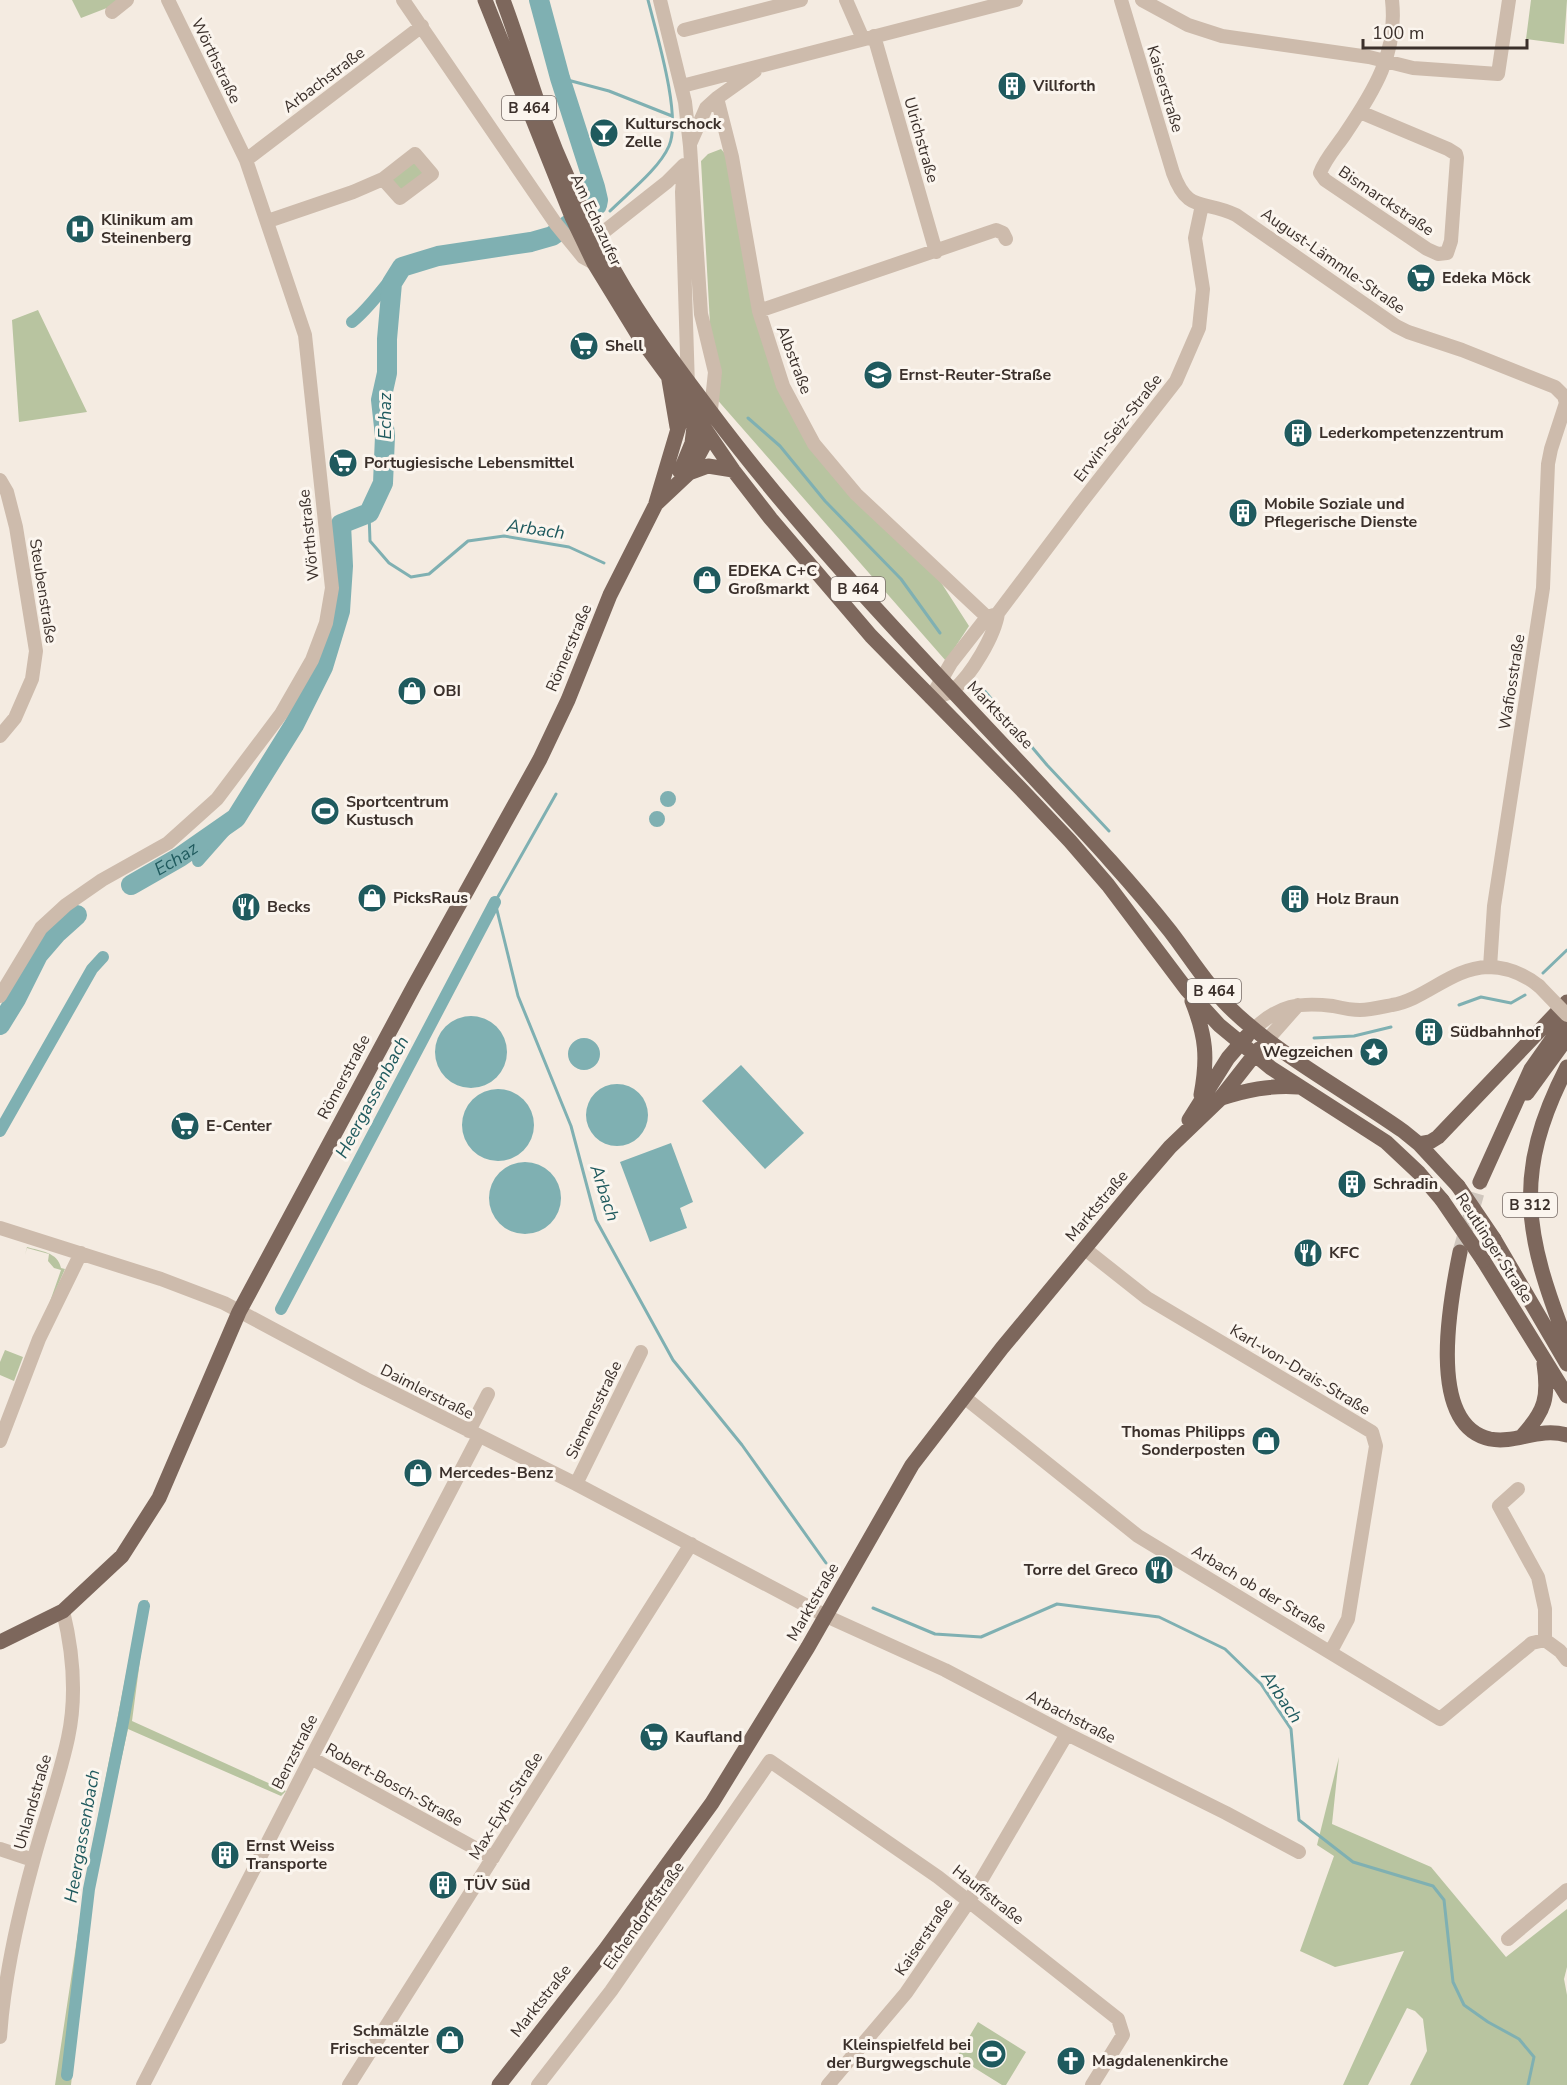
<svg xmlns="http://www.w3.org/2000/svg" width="1567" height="2085" viewBox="0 0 1567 2085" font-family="'Nunito Sans',sans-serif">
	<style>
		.green { fill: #b8c4a0 }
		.water { fill: #7fb0b2 }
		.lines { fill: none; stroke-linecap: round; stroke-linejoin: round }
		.stream { stroke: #7fb0b2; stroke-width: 3 }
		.canal { stroke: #7fb0b2; stroke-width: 12 }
		.river { stroke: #7fb0b2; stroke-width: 20 }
		.major-tunnel { stroke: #cfc6bd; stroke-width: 15; stroke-dasharray: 15 8; stroke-linecap: butt }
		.minor { stroke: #cdbbac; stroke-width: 14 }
		.major { stroke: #7d675c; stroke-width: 15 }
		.minor-bridge { stroke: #cdbbac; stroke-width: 14 }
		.major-bridge { stroke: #7d675c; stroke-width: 15 }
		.labels { text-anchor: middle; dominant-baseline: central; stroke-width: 6; stroke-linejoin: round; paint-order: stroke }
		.shield { fill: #fbf5ee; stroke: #756b66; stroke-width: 1.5 }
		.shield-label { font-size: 15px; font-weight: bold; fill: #3b302b }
		.street-label { font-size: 16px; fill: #3b302b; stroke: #fbf5ee }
		.poi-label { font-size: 16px; font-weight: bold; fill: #3b302b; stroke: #fbf5ee; text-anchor: start }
		.water-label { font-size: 18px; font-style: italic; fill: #1f5a5e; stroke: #fbf5ee }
	</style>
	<rect width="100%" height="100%" fill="#f4ebe1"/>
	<path class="green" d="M72 0H120L112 6 81 18Z
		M1531 0H1567L1564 44 1526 39Z
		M721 149 728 157 755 313 813 446 924 556 969 626 946 661 714 396 701 161 708 154Z
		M414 159 426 173 400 193 389 179Z
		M38 310 87 412 19 422 12 320Z
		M27 1247C40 1251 58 1252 61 1268L65 1269 47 1310 61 1270 54 1268 48 1261 49 1254 27 1248 25 1255Z
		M5 1350 23 1357 14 1381 0 1375V1362Z
		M148 1600 132 1721 286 1791 281 1796 128 1729 93 1886 71 2085H55L87 1873 140 1603Z
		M1339 1757 1332 1824 1431 1867 1506 1957 1567 1909V1967L1564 1979 1567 1995V2085H1410L1427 2051 1423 2019 1415 2011 1407 2008 1368 2085H1343L1404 1951 1335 1967 1300 1951 1334 1856 1317 1845Z
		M978 2022 1026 2052 1006 2085H1002L957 2057Z"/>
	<path class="water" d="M660 799a8 8 0 1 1 16 0a8 8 0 1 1-16 0Z
		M649 819a8 8 0 1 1 16 0a8 8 0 1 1-16 0Z
		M435 1052a36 36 0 1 1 72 0a36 36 0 1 1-72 0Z
		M568 1054a16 16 0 1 1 32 0a16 16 0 1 1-32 0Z
		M741 1065 804 1133 765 1169 702 1101Z
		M586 1115a31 31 0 1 1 62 0a31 31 0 1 1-62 0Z
		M462 1125a36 36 0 1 1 72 0a36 36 0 1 1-72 0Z
		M671 1143 693 1202 680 1208 687 1228 650 1242 620 1162Z
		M489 1198a36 36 0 1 1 72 0a36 36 0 1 1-72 0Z"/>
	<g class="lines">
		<path class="stream" d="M560 78 609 91 672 116
			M610 211C628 193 659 169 669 146 682 117 656 32 648 0
			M748 418 780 446 825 501 901 579 940 633
			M369 513 370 541 389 563 411 577 429 574 468 541 504 536 569 547 604 563
			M983 689 1047 765 1109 831
			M556 794 495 902 518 996 571 1126 596 1220 673 1360 742 1445 826 1563
			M1543 973 1567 950
			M1459 1005 1481 997 1511 1003 1525 995
			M1314 1038 1354 1036 1391 1027
			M873 1608 935 1634 981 1637 1057 1604 1159 1617 1225 1649 1261 1684 1291 1729 1299 1820 1353 1862 1433 1886 1444 1900 1453 1982 1464 2005 1488 2022 1519 2039 1534 2057 1528 2085"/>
		<path class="canal" d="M352 322C372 306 384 285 402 267
			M198 861 236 818
			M0 1131 92 969 103 957
			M281 1309 495 902
			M67 2075 89 1889 123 1722 144 1606"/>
		<g class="river">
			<path id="s1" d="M131 885 180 857 236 818 294 725 323 667 340 611 343 566 341 524 369 513 383 483 385 436 381 400 387 373V339L392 283 402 267 438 256 531 242 552 236 597 205 598 200 595 187 560 78 539 0"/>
			<path d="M0 1025 16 999 38 955 57 933 77 915"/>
		</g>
		<path class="major-tunnel" d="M1460 1252 1480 1182"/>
		<path class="minor" d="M403 0 556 224 583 257 594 263
			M660 0 685 102 690 146 701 314 715 372 710 419
			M846 0 863 39
			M1121 0 1173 173C1188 214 1203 199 1236 215L1396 326 1408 332 1462 350 1555 387 1564 396 1566 403
			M1142 0 1188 25 1222 36 1369 57 1413 68 1498 74 1509 0
			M112 12 127 0
			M684 30 801 0
			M874 36 936 252
			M682 86 1016 0
			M717 98 732 157 759 311 783 386 814 444 856 494 987 617
			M1360 112 1448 149 1456 154 1457 158 1451 241 1447 253 1438 254 1427 249 1325 180 1320 173C1325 159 1337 146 1345 134 1374 91 1398 53 1392 0
			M690 144 706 108 717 98 755 71
			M246 160 422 26
			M684 167 682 192 688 387
			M268 221 353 192 383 179 415 154 432 174 400 198 383 179
			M596 238 667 182 684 165
			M759 311 996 230 1003 233 1006 239
			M0 480 7 492 16 527 36 651 32 679 15 718 0 736
			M936 689 951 663 987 617 994 615
			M931 698C938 696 947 695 953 690 971 676 995 635 998 613L1080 504 1176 381 1199 328 1203 289 1195 238 1202 205
			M1490 967 1494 906 1543 588 1548 464 1551 449 1566 403
			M0 996 41 928 66 905 102 880 168 843 217 799 281 714 312 660 326 623 332 588 305 335 246 160 168 0
			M1254 1029C1279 1005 1299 1002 1333 1006 1342 1008 1351 1010 1360 1010 1370 1010 1382 1007 1392 1005 1426 999 1451 968 1488 967 1508 967 1524 974 1539 986
			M1267 1040 1298 1005
			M0 1228 161 1279 224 1303 366 1379 576 1484 826 1616 945 1670 1067 1734 1226 1813 1299 1852
			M1085 1249 1147 1298 1372 1432 1376 1446 1348 1619 1331 1651
			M964 1397 1138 1536 1440 1719 1532 1643 1545 1640 1560 1651 1567 1660
			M469 1431 488 1394
			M0 1441 39 1339 81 1253
			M576 1484 641 1352
			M1518 1489 1499 1506 1538 1577 1545 1609V1640
			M311 1758 493 1858
			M0 1849 33 1860
			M1508 1939 1567 1890
			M0 2037C4 1977 17 1920 33 1862 44 1820 59 1780 68 1738 77 1696 73 1652 63 1611
			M143 2085 311 1758 479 1436
			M349 2085 691 1544
			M538 2085 611 1991 770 1761 938 1877 1118 2019 1123 2035 1092 2085
			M828 2085 906 1993 969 1901 1067 1734"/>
		<path class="major" d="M485 0 572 217 594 263 640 338 679 391 733 470 771 519 871 636 1019 787 1070 841 1108 885 1187 990 1219 1025 1271 1068 1386 1142 1419 1173 1442 1200
			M503 0C517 37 528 75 541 112 561 167 586 221 615 272 643 322 677 367 711 412 813 548 933 669 1048 793 1090 838 1132 883 1170 931 1190 957 1206 984 1229 1007 1279 1056 1345 1090 1403 1131L1419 1144 1458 1186
			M669 380 677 427
			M680 472 692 443 696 411
			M689 473 708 466 733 470
			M656 503 686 402
			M1192 1001C1206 1036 1208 1058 1201 1095
			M1567 1067C1512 1174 1525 1235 1567 1343
			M1527 1093 1567 1038
			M1219 1099C1246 1090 1270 1085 1298 1087
			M1189 1120 1228 1058 1247 1036
			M1419 1144 1430 1142 1438 1137 1567 1002
			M1480 1182 1531 1069 1567 1018
			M1494 1239 1567 1364
			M1460 1252C1451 1296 1425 1425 1490 1439 1516 1444 1538 1427 1567 1435
			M1483 1260 1567 1396
			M1523 1435C1545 1411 1549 1397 1544 1364
			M0 1642 63 1611 122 1556 159 1498 239 1312 414 986 540 759 568 700 610 595 656 504 689 473 709 436
			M499 2085 605 1950 712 1803 808 1647 912 1465 1002 1348 1134 1189 1170 1147 1219 1100 1259 1049"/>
		<path class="minor-bridge" d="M1539 986 1567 1015"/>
		<path class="major-bridge" d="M1458 1186 1494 1239
			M1442 1200 1483 1260"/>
	</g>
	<defs>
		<g id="building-disc" transform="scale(1.5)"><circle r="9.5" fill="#1f5a5e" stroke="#fbf5ee"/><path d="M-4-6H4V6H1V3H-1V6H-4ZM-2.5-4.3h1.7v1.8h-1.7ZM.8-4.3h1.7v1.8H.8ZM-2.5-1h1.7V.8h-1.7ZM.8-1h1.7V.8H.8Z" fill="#fff"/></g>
		<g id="bar-disc" transform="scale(1.5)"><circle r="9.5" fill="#1f5a5e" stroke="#fbf5ee"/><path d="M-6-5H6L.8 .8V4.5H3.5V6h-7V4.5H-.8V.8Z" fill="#fff"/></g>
		<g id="hospital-disc" transform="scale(1.5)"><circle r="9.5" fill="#1f5a5e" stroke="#fbf5ee"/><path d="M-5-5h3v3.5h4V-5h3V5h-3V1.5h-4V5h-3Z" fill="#fff"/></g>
		<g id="supermarket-disc" transform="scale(1.5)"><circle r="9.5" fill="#1f5a5e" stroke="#fbf5ee"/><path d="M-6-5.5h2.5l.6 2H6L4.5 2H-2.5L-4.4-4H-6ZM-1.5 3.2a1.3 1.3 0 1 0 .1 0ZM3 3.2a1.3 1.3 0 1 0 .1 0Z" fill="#fff"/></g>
		<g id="school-disc" transform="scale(1.5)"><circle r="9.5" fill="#1f5a5e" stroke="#fbf5ee"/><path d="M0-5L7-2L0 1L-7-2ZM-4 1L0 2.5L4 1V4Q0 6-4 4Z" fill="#fff"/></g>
		<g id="shop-disc" transform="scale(1.5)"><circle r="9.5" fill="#1f5a5e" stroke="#fbf5ee"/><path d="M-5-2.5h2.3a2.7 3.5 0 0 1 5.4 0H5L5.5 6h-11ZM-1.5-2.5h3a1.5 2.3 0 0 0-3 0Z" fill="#fff"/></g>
		<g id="stadium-disc" transform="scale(1.5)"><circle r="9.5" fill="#1f5a5e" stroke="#fbf5ee"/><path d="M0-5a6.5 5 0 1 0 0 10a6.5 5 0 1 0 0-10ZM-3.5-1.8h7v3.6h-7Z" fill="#fff"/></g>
		<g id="restaurant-disc" transform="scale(1.5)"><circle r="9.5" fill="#1f5a5e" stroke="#fbf5ee"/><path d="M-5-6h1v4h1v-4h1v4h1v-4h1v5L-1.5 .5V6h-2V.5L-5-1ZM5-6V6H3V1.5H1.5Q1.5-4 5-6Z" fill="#fff"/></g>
		<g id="sight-disc" transform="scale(1.5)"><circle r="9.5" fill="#1f5a5e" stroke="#fbf5ee"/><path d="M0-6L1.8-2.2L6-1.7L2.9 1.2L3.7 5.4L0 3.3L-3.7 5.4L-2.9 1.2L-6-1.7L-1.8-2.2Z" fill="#fff"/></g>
		<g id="church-disc" transform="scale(1.5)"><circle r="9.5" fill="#1f5a5e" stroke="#fbf5ee"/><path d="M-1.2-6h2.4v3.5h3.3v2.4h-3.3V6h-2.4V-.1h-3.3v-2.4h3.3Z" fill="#fff"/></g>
	</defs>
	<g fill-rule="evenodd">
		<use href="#building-disc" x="1012" y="86"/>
		<use href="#bar-disc" x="604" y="133"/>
		<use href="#hospital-disc" x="80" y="229"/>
		<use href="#supermarket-disc" x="1421" y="278"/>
		<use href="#supermarket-disc" x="584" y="346"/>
		<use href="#school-disc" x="878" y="375"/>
		<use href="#building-disc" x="1298" y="433"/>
		<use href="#supermarket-disc" x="343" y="463"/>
		<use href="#building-disc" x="1243" y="513"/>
		<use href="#shop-disc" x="707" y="580"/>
		<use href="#shop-disc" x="412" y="691"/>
		<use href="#stadium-disc" x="325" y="811"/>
		<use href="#shop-disc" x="372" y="898"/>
		<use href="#building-disc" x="1295" y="899"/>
		<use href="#restaurant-disc" x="246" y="907"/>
		<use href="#building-disc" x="1429" y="1032"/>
		<use href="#sight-disc" x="1374" y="1052"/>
		<use href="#supermarket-disc" x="185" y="1126"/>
		<use href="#building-disc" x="1352" y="1184"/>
		<use href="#restaurant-disc" x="1308" y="1253"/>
		<use href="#shop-disc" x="1266" y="1441"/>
		<use href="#shop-disc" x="418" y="1473"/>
		<use href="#restaurant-disc" x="1159" y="1570"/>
		<use href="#supermarket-disc" x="654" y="1737"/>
		<use href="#building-disc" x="225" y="1855"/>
		<use href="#building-disc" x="443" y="1885"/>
		<use href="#shop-disc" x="450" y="2040"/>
		<use href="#stadium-disc" x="992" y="2054"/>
		<use href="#church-disc" x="1071" y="2061"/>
	</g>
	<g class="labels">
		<g class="shield">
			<rect x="502" y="96" width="54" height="24" rx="4.5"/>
			<rect x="831" y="577" width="54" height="24" rx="4.5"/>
			<rect x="1187" y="979" width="54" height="24" rx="4.5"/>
			<rect x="1503" y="1193" width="54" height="24" rx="4.5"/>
		</g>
		<g class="shield-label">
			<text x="529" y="108">B 464</text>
			<text x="858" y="589">B 464</text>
			<text x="1214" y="991">B 464</text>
			<text x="1530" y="1205">B 312</text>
		</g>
		<g class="street-label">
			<text transform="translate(216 61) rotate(64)">Wörthstraße</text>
			<text transform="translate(324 80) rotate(-37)">Arbachstraße</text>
			<text transform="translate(1165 89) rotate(73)">Kaiserstraße</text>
			<text transform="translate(921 140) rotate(74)">Ulrichstraße</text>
			<text transform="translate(1386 201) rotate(34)">Bismarckstraße</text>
			<text transform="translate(596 220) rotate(65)">Am Echazufer</text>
			<text transform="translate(1333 261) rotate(35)">August-Lämmle-Straße</text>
			<text transform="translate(794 360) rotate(69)">Albstraße</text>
			<text transform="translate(1118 428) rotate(-52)">Erwin-Seiz-Straße</text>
			<text transform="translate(309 535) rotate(-96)">Wörthstraße</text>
			<text transform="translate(43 591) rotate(81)">Steubenstraße</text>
			<text transform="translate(569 648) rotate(-67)">Römerstraße</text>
			<text transform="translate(1512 682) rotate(-81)">Wafiosstraße</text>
			<text transform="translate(1000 715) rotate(46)">Marktstraße</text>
			<text transform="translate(344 1077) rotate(-62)">Römerstraße</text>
			<text transform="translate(1097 1206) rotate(-50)">Marktstraße</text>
			<text transform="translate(1494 1248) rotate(57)">Reutlinger Straße</text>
			<text transform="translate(1300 1370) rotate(31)">Karl-von-Drais-Straße</text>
			<text transform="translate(427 1392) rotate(27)">Daimlerstraße</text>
			<text transform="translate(594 1410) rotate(-64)">Siemensstraße</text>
			<text transform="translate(1259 1589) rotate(31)">Arbach ob der Straße</text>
			<text transform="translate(813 1602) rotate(-60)">Marktstraße</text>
			<text transform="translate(1071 1717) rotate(27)">Arbachstraße</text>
			<text transform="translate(295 1752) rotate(-63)">Benzstraße</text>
			<text transform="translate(394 1785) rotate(29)">Robert-Bosch-Straße</text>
			<text transform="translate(33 1802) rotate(-74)">Uhlandstraße</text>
			<text transform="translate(506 1806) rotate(-58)">Max-Eyth-Straße</text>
			<text transform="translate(988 1895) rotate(38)">Hauffstraße</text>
			<text transform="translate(644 1916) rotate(-55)">Eichendorffstraße</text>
			<text transform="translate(924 1937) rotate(-56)">Kaiserstraße</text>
			<text transform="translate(541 2001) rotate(-52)">Marktstraße</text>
		</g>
		<g class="poi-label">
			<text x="1033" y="86">Villforth</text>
			<text x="625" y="124">Kulturschock<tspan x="625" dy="18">Zelle</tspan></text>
			<text x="101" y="220">Klinikum am<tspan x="101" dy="18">Steinenberg</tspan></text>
			<text x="1442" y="278">Edeka Möck</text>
			<text x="605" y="346">Shell</text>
			<text x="899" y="375">Ernst-Reuter-Straße</text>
			<text x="1319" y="433">Lederkompetenzzentrum</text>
			<text x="364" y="463">Portugiesische Lebensmittel</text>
			<text x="1264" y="504">Mobile Soziale und<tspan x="1264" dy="18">Pflegerische Dienste</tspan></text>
			<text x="728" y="571">EDEKA C+C<tspan x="728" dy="18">Großmarkt</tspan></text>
			<text x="433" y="691">OBI</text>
			<text x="346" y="802">Sportcentrum<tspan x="346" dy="18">Kustusch</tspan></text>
			<text x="393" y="898">PicksRaus</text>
			<text x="1316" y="899">Holz Braun</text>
			<text x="267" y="907">Becks</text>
			<text x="1450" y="1032">Südbahnhof</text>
			<text x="1353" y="1052" text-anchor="end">Wegzeichen</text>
			<text x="206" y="1126">E-Center</text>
			<text x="1373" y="1184">Schradin</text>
			<text x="1329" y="1253">KFC</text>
			<text x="1245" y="1432" text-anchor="end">Thomas Philipps<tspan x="1245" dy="18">Sonderposten</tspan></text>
			<text x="439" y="1473">Mercedes-Benz</text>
			<text x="1138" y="1570" text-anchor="end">Torre del Greco</text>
			<text x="675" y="1737">Kaufland</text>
			<text x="246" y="1846">Ernst Weiss<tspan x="246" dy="18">Transporte</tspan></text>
			<text x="464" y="1885">TÜV Süd</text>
			<text x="429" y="2031" text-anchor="end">Schmälzle<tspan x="429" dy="18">Frischecenter</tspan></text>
			<text x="971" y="2045" text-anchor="end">Kleinspielfeld bei<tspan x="971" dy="18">der Burgwegschule</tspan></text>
			<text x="1092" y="2061">Magdalenenkirche</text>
		</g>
		<g class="water-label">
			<text transform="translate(385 416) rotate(-90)">Echaz</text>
			<text transform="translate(536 529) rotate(8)">Arbach</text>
			<text stroke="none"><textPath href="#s1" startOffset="52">Echaz</textPath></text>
			<text transform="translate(372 1097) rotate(-62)">Heergassenbach</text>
			<text transform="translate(605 1193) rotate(72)">Arbach</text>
			<text transform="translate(1282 1697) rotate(56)">Arbach</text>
			<text transform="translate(82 1836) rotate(-80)">Heergassenbach</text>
		</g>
	</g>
	<path d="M1363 39v9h164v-9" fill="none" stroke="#3b302b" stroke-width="3"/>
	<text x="1372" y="39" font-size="18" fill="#3b302b" stroke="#fbf5ee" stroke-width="4.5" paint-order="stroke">100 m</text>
</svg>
